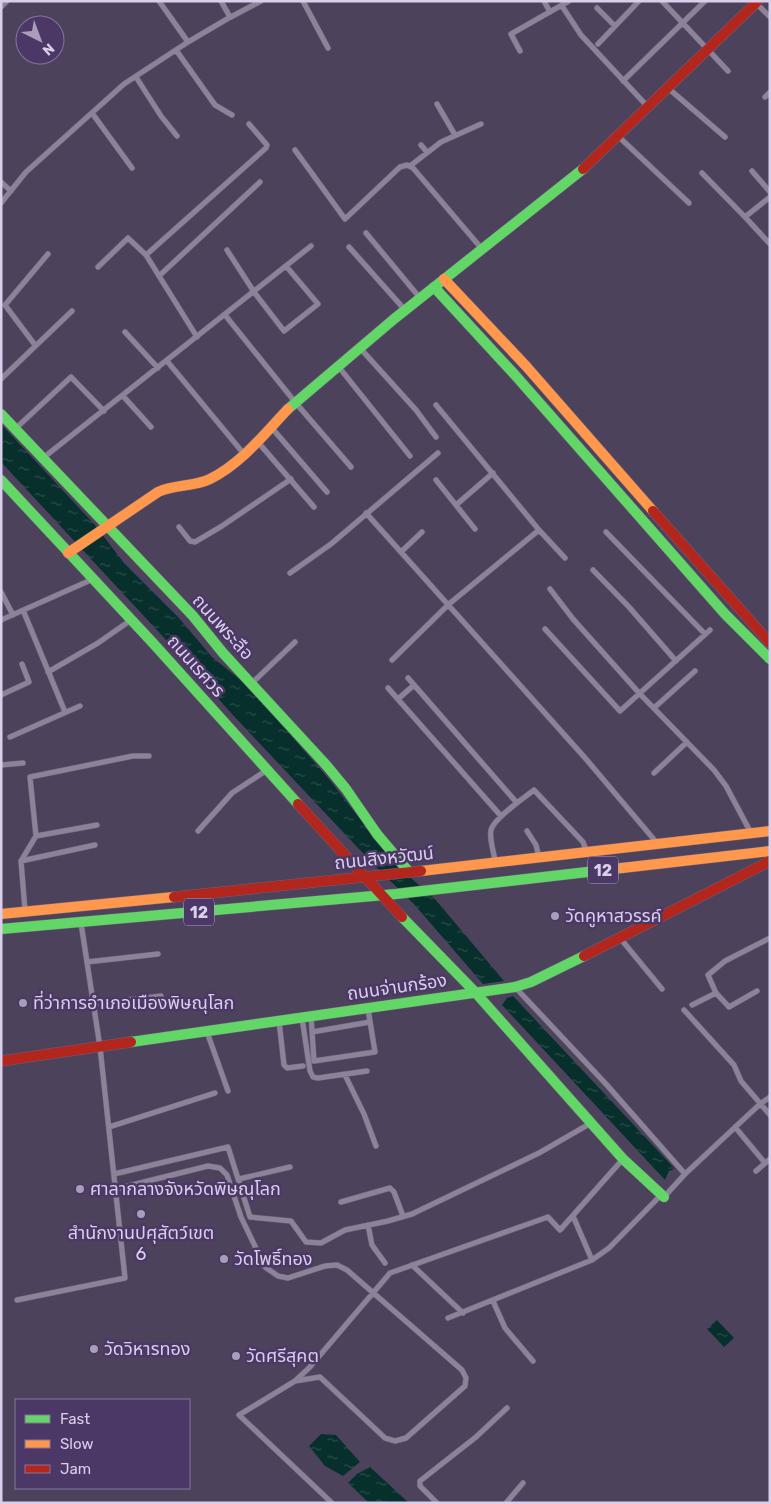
<svg xmlns="http://www.w3.org/2000/svg" width="771" height="1504" viewBox="0 0 771 1504" font-family="Rubik,'Noto Sans Thai',sans-serif">
	<style>
		.water { fill: url(#water-ripples) }
		.lines { fill: none; stroke-linecap: round; stroke-linejoin: round }
		.street-casing { stroke: #6a6177; stroke-width: 6 }
		.fast-casing { stroke: #6a6177; stroke-width: 11 }
		.slow-casing { stroke: #6a6177; stroke-width: 11 }
		.jam-casing { stroke: #6a6177; stroke-width: 11 }
		.street { stroke: #8c8398; stroke-width: 5 }
		.fast { stroke: #63d668; stroke-width: 10 }
		.slow { stroke: #ff974d; stroke-width: 10 }
		.jam { stroke: #b3261e; stroke-width: 10 }
		.poi-dot { fill: #a89eb9; stroke: #4c3866; stroke-width: 2 }
		.labels { text-anchor: middle; dominant-baseline: central; stroke-width: 5; stroke-linejoin: round; paint-order: stroke }
		.shield { fill: #4c3866; stroke: #afa2c3; stroke-width: 1 }
		.shield-label { font-size: 16px; font-weight: bold; fill: #d9cfeb }
		.street-label { font-size: 18px; fill: #d9cfeb; stroke: #4c3866 }
		.poi-label { font-size: 18px; fill: #d9cfeb; stroke: #4c3866; text-anchor: start }
	</style>
	<defs>
		<pattern id="water-ripples" width="26" height="14" patternUnits="userSpaceOnUse" patternTransform="scale(1.25)"><rect width="26" height="14" fill="#07302d"/><path d="M2 4q2-2 4 0t4 0M15 11q2-2 4 0t4 0" fill="none" stroke="#2b4d4c"/></pattern>
	</defs>
	<rect width="100%" height="100%" fill="#4d425c"/>
	<path class="water" d="M1 424 95 525 124 563 179 618 212 657 248 686 329 779 394 863 435 899 504 981 483 984 413 903 374 865 231 713 167 641 1 462Z
		M513 996 675 1169 669 1171 665 1180 502 1005 507 998Z
		M717 1320 734 1338 724 1347 707 1329Z
		M321 1434 336 1435 360 1462 343 1476 325 1466 309 1446Z
		M370 1467 409 1503H369L348 1483 357 1474Z"/>
	<g class="lines">
		<g class="street-casing">
			<path id="street" d="M159 1 188 42
				M221 1 230 17
				M303 1 328 48
				M544 1 550 12
				M662 1 728 71
				M756 3 770 17
				M562 6 581 35 648 107
				M1 7 7 1
				M597 8 615 26
				M598 44 639 1
				M176 50 215 105 232 115
				M520 51 511 34 569 1
				M136 77 161 116 177 136
				M623 81 705 1
				M668 88 725 137
				M765 97 770 92
				M437 104 455 135
				M92 113 132 168
				M618 136 689 203
				M421 145 427 152
				M295 150 345 219 400 167 407 165 413 168 482 249
				M410 166 441 142 481 124
				M752 171 770 192
				M702 173 745 217 770 197
				M1 182 11 191
				M1 203 26 172 124 84 188 42 227 19 261 1
				M745 217 770 244
				M366 233 420 298
				M349 247 405 310
				M227 250 254 292 284 331 318 304 286 266
				M146 255 266 148 267 145 249 124
				M98 267 128 238 146 255 197 337
				M159 276 260 182
				M225 315 295 402 351 467
				M125 332 158 368
				M35 345 5 305 48 254
				M360 348 416 410 436 437
				M167 361 244 454
				M338 366 410 456
				M1 379 72 311
				M123 396 151 427
				M436 405 539 530 565 558
				M271 427 327 492
				M15 429 71 377 104 411
				M257 441 314 507
				M43 458 311 246
				M436 480 475 529
				M456 505 493 473
				M366 513 586 759 657 843
				M179 527 190 541 195 542 222 526 291 479
				M606 532 705 634
				M401 552 422 532
				M593 570 629 607 676 661
				M290 573 331 544 438 453
				M550 589 573 619 640 694 714 770 726 786 751 833
				M1 592 13 615
				M23 610 65 712
				M1 620 93 579
				M545 629 620 711 710 630
				M392 660 449 604 539 530
				M48 672 98 643 131 620
				M408 678 517 803
				M252 683 295 642
				M388 688 501 816
				M1 695 29 682 22 664
				M398 699 414 685
				M654 708 695 671
				M10 737 80 706
				M1 765 23 763
				M654 773 687 742
				M198 831 232 793 267 770
				M527 831 536 845 539 857
				M36 836 97 825
				M21 861 95 845
				M495 861C494 852 489 839 491 830 494 818 524 798 534 790L583 842 586 850
				M25 910 21 861 36 836 30 777 133 756H149
				M620 938 662 989
				M87 962 158 954
				M515 987 606 1084 685 1174
				M716 993 729 1007 757 991
				M94 1004 161 996
				M692 1005 716 993 708 975 725 961 770 938
				M684 1010 734 1065 741 1081 770 1115
				M311 1016 314 1061 375 1052 368 1009
				M302 1018 310 1071 313 1077 318 1078 367 1071
				M279 1021 284 1065 287 1068 303 1066
				M207 1032 228 1091
				M312 1032 370 1022
				M345 1075 364 1114 376 1146
				M109 1127 215 1093
				M735 1127 765 1163
				M756 1171 770 1159
				M114 1174 228 1147 250 1217 291 1221 306 1242 321 1243 345 1230 388 1221 412 1214 539 1153 591 1123
				M239 1179 290 1167
				M116 1189 208 1166 220 1168 227 1175 241 1217 265 1267 278 1276 288 1278 325 1266 337 1265 347 1270 462 1370 466 1378 465 1386 406 1438 395 1441 385 1438 320 1377 295 1381
				M664 1197 685 1174 760 1104 770 1097
				M341 1202 390 1188 394 1192 403 1216
				M573 1216 592 1260
				M368 1225 372 1245 385 1263
				M412 1265 463 1313
				M17 1300 125 1278 100 1047 81 923
				M493 1301 505 1328 533 1361
				M448 1318 592 1260 609 1248 661 1195
				M332 1503 239 1415 295 1381 309 1368 390 1273 548 1217 560 1230 623 1159
				M437 1503 420 1486V1481L476 1437 507 1408
				M506 1503 523 1483"/>
		</g>
		<g class="fast-casing">
			<path id="fast" d="M434 287 515 375 725 614 770 659
				M288 409 394 319 583 169
				M1 414 193 616 223 653 327 766 346 789 377 834 409 872
				M1 480 152 642 298 804
				M402 917 475 992 623 1159 664 1197
				M1 929 396 894 622 868
				M131 1042 515 987 531 982 584 956"/>
		</g>
		<g class="slow-casing">
			<path id="slow" d="M444 279 526 366 653 511
				M68 553 158 492C175 484 194 487 210 479 241 464 265 433 288 409
				M622 868 770 851
				M421 871 770 831
				M1 914 174 897"/>
		</g>
		<g class="jam-casing">
			<path id="jam" d="M583 169 758 1
				M653 511 770 643
				M298 804 402 917
				M174 897 421 871
				M584 956 770 861
				M1 1061 131 1042"/>
		</g>
		<use href="#street" class="street"/>
		<use href="#fast" class="fast"/>
		<use href="#slow" class="slow"/>
		<use href="#jam" class="jam"/>
	</g>
	<g class="poi-dot">
		<circle cx="555" cy="916" r="5"/>
		<circle cx="23" cy="1003" r="5"/>
		<circle cx="80" cy="1189" r="5"/>
		<circle cx="141" cy="1214" r="5"/>
		<circle cx="224" cy="1259" r="5"/>
		<circle cx="94" cy="1349" r="5"/>
		<circle cx="236" cy="1356" r="5"/>
	</g>
	<g class="labels">
		<g class="shield">
			<rect x="588" y="856.5" width="30" height="27" rx="4"/>
			<rect x="184" y="898.5" width="30" height="27" rx="4"/>
		</g>
		<g class="shield-label">
			<text x="603" y="870">12</text>
			<text x="199" y="912">12</text>
		</g>
		<g class="street-label">
			<text transform="translate(223 627) rotate(48)">ถนนพระลือ</text>
			<text transform="translate(196 666) rotate(48)">ถนนเรศวร</text>
			<text transform="translate(384 858) rotate(-6)">ถนนสิงหวัฒน์</text>
			<text transform="translate(397 987) rotate(-8)">ถนนจ่านกร้อง</text>
		</g>
		<g class="poi-label">
			<text x="565" y="916">วัดคูหาสวรรค์</text>
			<text x="33" y="1003">ที่ว่าการอำเภอเมืองพิษณุโลก</text>
			<text x="90" y="1189">ศาลากลางจังหวัดพิษณุโลก</text>
			<text x="141" y="1233" text-anchor="middle">สำนักงานปศุสัตว์เขต<tspan x="141" dy="21">6</tspan></text>
			<text x="234" y="1259">วัดโพธิ์ทอง</text>
			<text x="104" y="1349">วัดวิหารทอง</text>
			<text x="246" y="1356">วัดศรีสุคต</text>
		</g>
	</g>
	<rect width="771" height="1504" fill="none" stroke="#d9cfeb" stroke-width="5"/>
	<rect x="15" y="1399" width="175" height="90" fill="#4c3866" stroke="#84749b"/>
	<rect x="25" y="1415" width="25" height="8" fill="#63d668" stroke="#84749b"/>
	<text x="60" y="1424" font-size="15" fill="#d9cfeb">Fast</text>
	<rect x="25" y="1440" width="25" height="8" fill="#ff974d" stroke="#84749b"/>
	<text x="60" y="1449" font-size="15" fill="#d9cfeb">Slow</text>
	<rect x="25" y="1465" width="25" height="8" fill="#b3261e" stroke="#84749b"/>
	<text x="60" y="1474" font-size="15" fill="#d9cfeb">Jam</text>
	<g transform="translate(40 40) rotate(138)"><circle r="24" fill="#4c3866" stroke="#84749b"/>
	<path d="M0-4L9 19L0 12L-9 19Z" fill="#a89eb9"/>
	<text y="-8" font-size="14" font-weight="bold" text-anchor="middle" fill="#d9cfeb">N</text>
	</g>
</svg>
